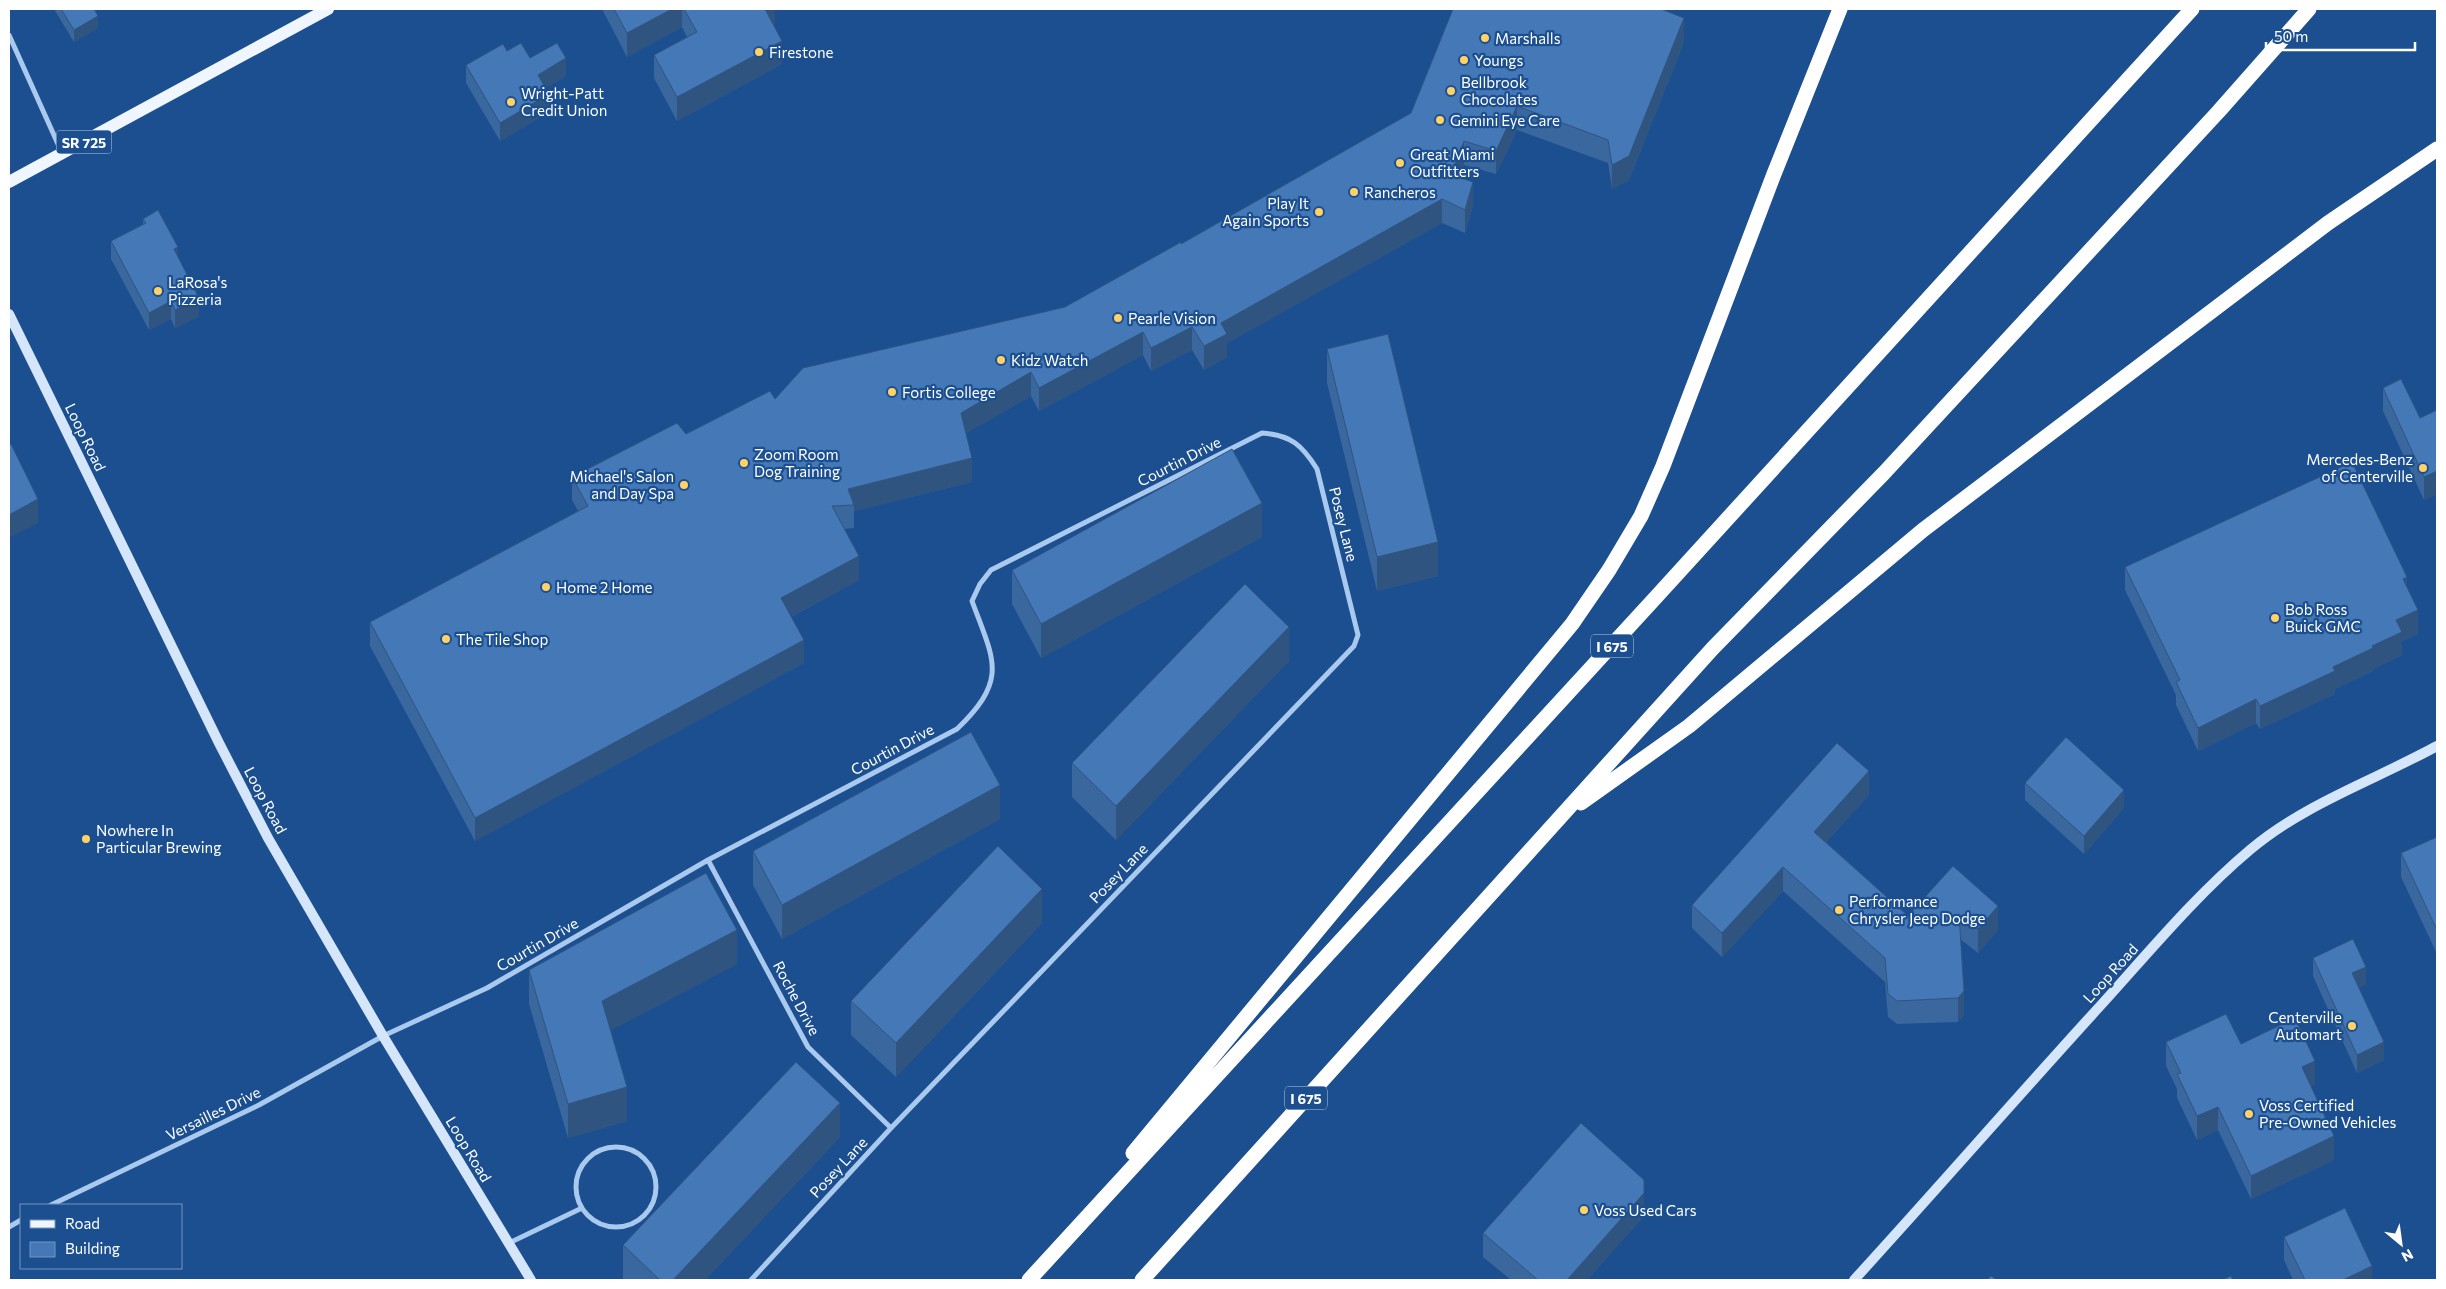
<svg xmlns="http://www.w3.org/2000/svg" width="2446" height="1289" viewBox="0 0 2446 1289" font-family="Commissioner,sans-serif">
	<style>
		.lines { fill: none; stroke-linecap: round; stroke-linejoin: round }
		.street { stroke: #a9c9ee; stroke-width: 5 }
		.secondary { stroke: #d6e6fa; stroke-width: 10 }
		.primary { stroke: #f0f6ff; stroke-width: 12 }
		.highway { stroke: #fff; stroke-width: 15 }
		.wall { fill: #3a679d }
		.shaded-wall { fill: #305480 }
		.building { fill: #4478b7; stroke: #305480 }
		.poi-dot { fill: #ffd166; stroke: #1b4f8f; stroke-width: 2 }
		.labels { text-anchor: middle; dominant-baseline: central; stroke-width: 4.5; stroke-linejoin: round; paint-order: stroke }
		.shield { fill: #1b4f8f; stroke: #bbcadd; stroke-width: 1 }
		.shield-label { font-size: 14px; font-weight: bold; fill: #fff }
		.poi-label { font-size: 15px; fill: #fff; stroke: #1b4f8f; text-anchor: start }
		.street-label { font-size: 15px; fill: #fff; stroke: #1b4f8f }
	</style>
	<rect width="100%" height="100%" fill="#1b4f8f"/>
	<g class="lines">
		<path class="street" d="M9 35 62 153
			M708 860 808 1047 891 1128
			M576 1187a40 40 0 1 1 80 0a40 40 0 1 1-80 0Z
			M51 1205 259 1105 383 1036 487 988 708 860 957 729C1009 679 994 661 972 601L980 584 991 570 1262 433C1291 435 1302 445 1317 469L1358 635 1354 646 891 1128 751 1280
			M9 1227 21 1220
			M509 1243 582 1208"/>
		<path class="secondary" d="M9 314 219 743 268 838 383 1036 531 1280
			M1854 1280C1937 1189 2018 1096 2101 1005 2149 952 2196 895 2251 849 2306 803 2375 780 2437 746"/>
		<path class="primary" d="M9 182 328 9"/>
		<path class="highway" d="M1581 803 1689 726 1923 530 2328 223 2437 149
			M1133 1153 1572 624 1609 570 1641 516 1663 466 1774 174 1840 9
			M1029 1280 1657 596 2192 9
			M1142 1280 1713 648 1884 473 2219 111 2309 9"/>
	</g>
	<path class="wall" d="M54 9H94L98 28 74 42Z
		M602 9H775V24L773 25 782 64 677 121 654 78V55L687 37 682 27 627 57Z
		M1684 42 1629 180 1612 189 1608 163 1517 130 1496 174 1464 165 1459 177 1473 206 1465 233 1442 223 1227 343V357L1204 370 1192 350 1151 371 1143 355 1039 411 1031 396 966 433 972 482 854 511V528L844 529 859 580 791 617 804 663 475 841 370 646V622L578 511 572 500V477L686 434 775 399 1065 307 1181 244 1411 113Z
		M507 51 530 58 566 76 545 88 549 112 500 141 466 83V65Z
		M143 219 178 256 199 316 175 328 171 319 149 330 111 259V241L143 224Z
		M1327 349 1438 576 1377 591 1327 383Z
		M2383 388 2420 418 2437 410V494L2424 500 2383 411Z
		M1262 537 1041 658 1012 604V570Z
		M2125 567 2407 586 2418 634 2402 641V655L2373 669V671L2335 689V694L2260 729 2256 723 2198 751 2176 705V695L2125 590Z
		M1289 661 1116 840 1072 797V763Z
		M2025 783 2124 808 2084 854 2025 800Z
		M1869 795 1826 842 1908 916 1953 866 1998 930 1978 953 1960 939 1964 1015 1958 1022 1897 1024 1888 1017 1885 982 1783 891 1722 957 1692 928V905Z
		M1000 819 782 939 753 885V851Z
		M2437 837V954L2401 877V853Z
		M1042 923 896 1077 851 1035V1001Z
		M2313 958 2366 984 2358 988 2384 1060 2357 1073 2313 976Z
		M737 964 611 1030 627 1121 568 1138 529 1004V970Z
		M2166 1042 2241 1044 2315 1084 2311 1086 2334 1160 2251 1199 2218 1130 2197 1140 2177 1098V1089L2166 1066Z
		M840 1137 705 1280H624L623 1279V1245Z
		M1644 1216 1587 1280H1511L1483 1257V1233Z
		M2284 1237 2372 1280H2293L2284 1260Z"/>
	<path class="shaded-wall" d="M672 9H682V27L627 57V33Z
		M764 9H775V24L764 30Z
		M98 16V28L74 42V30Z
		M1684 18V42L1629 180 1612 189V165Z
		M782 41V64L677 121V97Z
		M566 58V76L538 92V75Z
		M549 94V112L500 141V123Z
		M1517 106V130L1496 174V151Z
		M1464 141V165L1451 197V174Z
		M1473 182V206L1465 233V210Z
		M1442 199V223L1227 343V357L1204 370V346L1221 323Z
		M178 247V265L174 249Z
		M199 298V316L175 328V310Z
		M171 301V319L149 330V313Z
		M1192 327V350L1151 371V348Z
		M1143 332V355L1039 411V388Z
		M1031 372V396L961 436V413Z
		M972 458V482L854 511V505L848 489Z
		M2437 471V494L2424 500V477Z
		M38 499V523L9 538V515Z
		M1262 503V537L1041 658V624Z
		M1438 542V576L1377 591V557Z
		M859 556V580L781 622V598Z
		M2407 577V601L2403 579Z
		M2418 610V634L2402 641V655L2373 669V671L2335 689V694L2260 729V706L2372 646 2396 620Z
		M1289 627V661L1116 840V806Z
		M804 640V663L475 841V818Z
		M2256 699V723L2198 751V728Z
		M1869 771V795L1814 855V832Z
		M1000 785V819L782 939V905Z
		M2124 790V808L2084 854V836Z
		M1783 867V891L1722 957V933Z
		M1042 889V923L896 1077V1043Z
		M1998 906V930L1978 953V929Z
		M737 930V964L602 1035V1001Z
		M2366 967V984L2352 991V973Z
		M1964 991V1015L1958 1022V998Z
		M2384 1042V1060L2357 1073V1055Z
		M2315 1061V1084L2302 1090V1067Z
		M627 1087V1121L568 1138V1104Z
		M840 1103V1137L705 1280H673Z
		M2218 1107V1130L2197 1140V1116Z
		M2334 1136V1160L2251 1199V1176Z
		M1644 1193V1216L1587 1280H1567Z
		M2372 1266V1280H2343Z"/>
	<path class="building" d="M61 9H94L98 16 74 30Z
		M614 9H672L627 33Z
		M684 9H765L782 41 677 97 654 55 697 32Z
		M1453 9H1661L1684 18 1629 156 1612 165 1608 140 1517 106 1496 151 1464 141 1451 174 1473 182 1465 210 1442 199 1221 323 1227 334 1204 346 1192 327 1151 348 1143 332 1039 388 1031 372 961 413 972 458 848 489 854 505 832 506 859 556 781 598 804 640 475 818 370 622 588 506 572 477 677 423 686 434 770 391 775 399 803 368 1065 307 1181 242V244L1411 113Z
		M521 43 530 58 557 43 566 58 538 75 549 94 500 123 466 65 503 44 507 51Z
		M158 210 178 247 174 249 199 298 175 310 171 301 149 313 111 241 146 223 143 219Z
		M1388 334 1438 542 1377 557 1327 349Z
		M2401 379 2420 418 2437 410V471L2424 477 2383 388Z
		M11 444 38 499 9 515V445Z
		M1232 449 1262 503 1041 624 1012 570Z
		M2352 462 2407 577 2403 579 2418 610 2396 620 2402 632 2372 646 2373 648 2333 667 2335 671 2260 706 2256 699 2198 728 2176 682 2180 680 2125 567Z
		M1245 584 1289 627 1116 806 1072 763Z
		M971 732 1000 785 782 905 753 851Z
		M2066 737 2124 790 2084 836 2025 783Z
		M1837 743 1869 771 1814 832 1908 916 1953 866 1998 906 1978 929 1959 914 1964 991 1958 998 1897 1001 1888 994 1885 958 1783 867 1722 933 1692 905Z
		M2437 837V930L2401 853Z
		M998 846 1042 889 896 1043 851 1001Z
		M706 873 737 930 602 1001 627 1087 568 1104 529 970Z
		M2353 939 2366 967 2352 973 2384 1042 2357 1055 2313 958Z
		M2226 1014 2241 1044 2295 1018 2315 1061 2302 1067 2334 1136 2251 1176 2218 1107 2197 1116 2177 1074 2181 1073 2166 1042Z
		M796 1062 840 1103 673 1280H660L623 1245Z
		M1581 1123 1644 1180V1193L1567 1280H1538L1483 1233Z
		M2345 1208 2372 1266 2343 1280H2305L2284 1237Z
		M1991 1276 1997 1280H1987Z
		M2231 1276 2233 1280H2222Z"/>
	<g class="poi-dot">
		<circle cx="1485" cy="38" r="5"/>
		<circle cx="759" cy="52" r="5"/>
		<circle cx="1464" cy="60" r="5"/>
		<circle cx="1451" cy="91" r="5"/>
		<circle cx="511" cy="102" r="5"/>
		<circle cx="1440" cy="120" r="5"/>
		<circle cx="1400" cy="163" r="5"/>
		<circle cx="1354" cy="192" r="5"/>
		<circle cx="1319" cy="212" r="5"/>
		<circle cx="158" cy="291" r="5"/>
		<circle cx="1118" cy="318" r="5"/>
		<circle cx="1001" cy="360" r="5"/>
		<circle cx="892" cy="392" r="5"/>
		<circle cx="744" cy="463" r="5"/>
		<circle cx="2423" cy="468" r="5"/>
		<circle cx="684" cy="485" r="5"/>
		<circle cx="546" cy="587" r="5"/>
		<circle cx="2275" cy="618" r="5"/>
		<circle cx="446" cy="639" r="5"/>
		<circle cx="86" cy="839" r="5"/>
		<circle cx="1839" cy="910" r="5"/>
		<circle cx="2352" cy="1026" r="5"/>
		<circle cx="2249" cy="1114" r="5"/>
		<circle cx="1584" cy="1210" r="5"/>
	</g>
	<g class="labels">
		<g class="shield">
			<rect x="56.5" y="130.5" width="55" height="23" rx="4"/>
			<rect x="1591" y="634.5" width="42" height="23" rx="4"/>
			<rect x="1285" y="1086.5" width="42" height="23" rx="4"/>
		</g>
		<g class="shield-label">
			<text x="84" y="142">SR 725</text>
			<text x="1612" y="646">I 675</text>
			<text x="1306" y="1098">I 675</text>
		</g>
		<g class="poi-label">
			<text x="1495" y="38">Marshalls</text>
			<text x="769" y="52">Firestone</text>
			<text x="1474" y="60">Youngs</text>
			<text x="1461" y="82">Bellbrook<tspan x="1461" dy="17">Chocolates</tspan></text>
			<text x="521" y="93">Wright-Patt<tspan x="521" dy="17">Credit Union</tspan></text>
			<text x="1450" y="120">Gemini Eye Care</text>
			<text x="1410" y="154">Great Miami<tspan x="1410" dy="17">Outfitters</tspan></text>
			<text x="1364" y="192">Rancheros</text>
			<text x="1309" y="203" text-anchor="end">Play It<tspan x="1309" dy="17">Again Sports</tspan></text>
			<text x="168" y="282">LaRosa's<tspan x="168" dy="17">Pizzeria</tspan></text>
			<text x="1128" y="318">Pearle Vision</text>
			<text x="1011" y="360">Kidz Watch</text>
			<text x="902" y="392">Fortis College</text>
			<text x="754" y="454">Zoom Room<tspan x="754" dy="17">Dog Training</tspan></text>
			<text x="2413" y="459" text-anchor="end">Mercedes-Benz<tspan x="2413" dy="17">of Centerville</tspan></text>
			<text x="674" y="476" text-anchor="end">Michael's Salon<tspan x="674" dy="17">and Day Spa</tspan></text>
			<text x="556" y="587">Home 2 Home</text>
			<text x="2285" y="609">Bob Ross<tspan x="2285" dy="17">Buick GMC</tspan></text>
			<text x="456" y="639">The Tile Shop</text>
			<text x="96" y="830">Nowhere In<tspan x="96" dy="17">Particular Brewing</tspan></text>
			<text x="1849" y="901">Performance<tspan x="1849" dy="17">Chrysler Jeep Dodge</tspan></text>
			<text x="2342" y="1017" text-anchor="end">Centerville<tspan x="2342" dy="17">Automart</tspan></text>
			<text x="2259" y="1105">Voss Certified<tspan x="2259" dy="17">Pre-Owned Vehicles</tspan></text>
			<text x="1594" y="1210">Voss Used Cars</text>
		</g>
		<g class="street-label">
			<text transform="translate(86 437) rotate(64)">Loop Road</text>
			<text transform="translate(1179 461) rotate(-27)">Courtin Drive</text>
			<text transform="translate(1344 524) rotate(76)">Posey Lane</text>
			<text transform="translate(892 749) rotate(-28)">Courtin Drive</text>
			<text transform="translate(266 800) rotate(62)">Loop Road</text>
			<text transform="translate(1118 873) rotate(-46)">Posey Lane</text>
			<text transform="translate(537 944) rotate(-30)">Courtin Drive</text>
			<text transform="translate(2110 973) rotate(-48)">Loop Road</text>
			<text transform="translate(797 998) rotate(62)">Roche Drive</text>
			<text transform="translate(213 1113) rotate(-26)">Versailles Drive</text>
			<text transform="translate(469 1149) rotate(59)">Loop Road</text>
			<text transform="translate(838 1167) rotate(-47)">Posey Lane</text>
		</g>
	</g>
	<rect width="2446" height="1289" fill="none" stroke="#ffffff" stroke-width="20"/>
	<rect x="20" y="1204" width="162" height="65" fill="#1b4f8f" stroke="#7695bc"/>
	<rect x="30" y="1220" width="25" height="8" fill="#f0f6ff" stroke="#7695bc"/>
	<text x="65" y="1229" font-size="15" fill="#ffffff">Road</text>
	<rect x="30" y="1242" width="25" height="15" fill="#4478b7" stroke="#7695bc"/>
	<text x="65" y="1254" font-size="15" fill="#ffffff">Building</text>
	<g transform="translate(2401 1244) rotate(151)" stroke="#1b4f8f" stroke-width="4" paint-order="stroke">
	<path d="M0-4L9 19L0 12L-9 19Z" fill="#ffffff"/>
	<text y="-8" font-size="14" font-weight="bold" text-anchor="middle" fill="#ffffff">N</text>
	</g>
	<path d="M2266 42v8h149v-8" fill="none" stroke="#ffffff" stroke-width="2.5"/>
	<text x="2274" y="42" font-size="15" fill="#ffffff" stroke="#1b4f8f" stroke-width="4" paint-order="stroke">50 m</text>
</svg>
